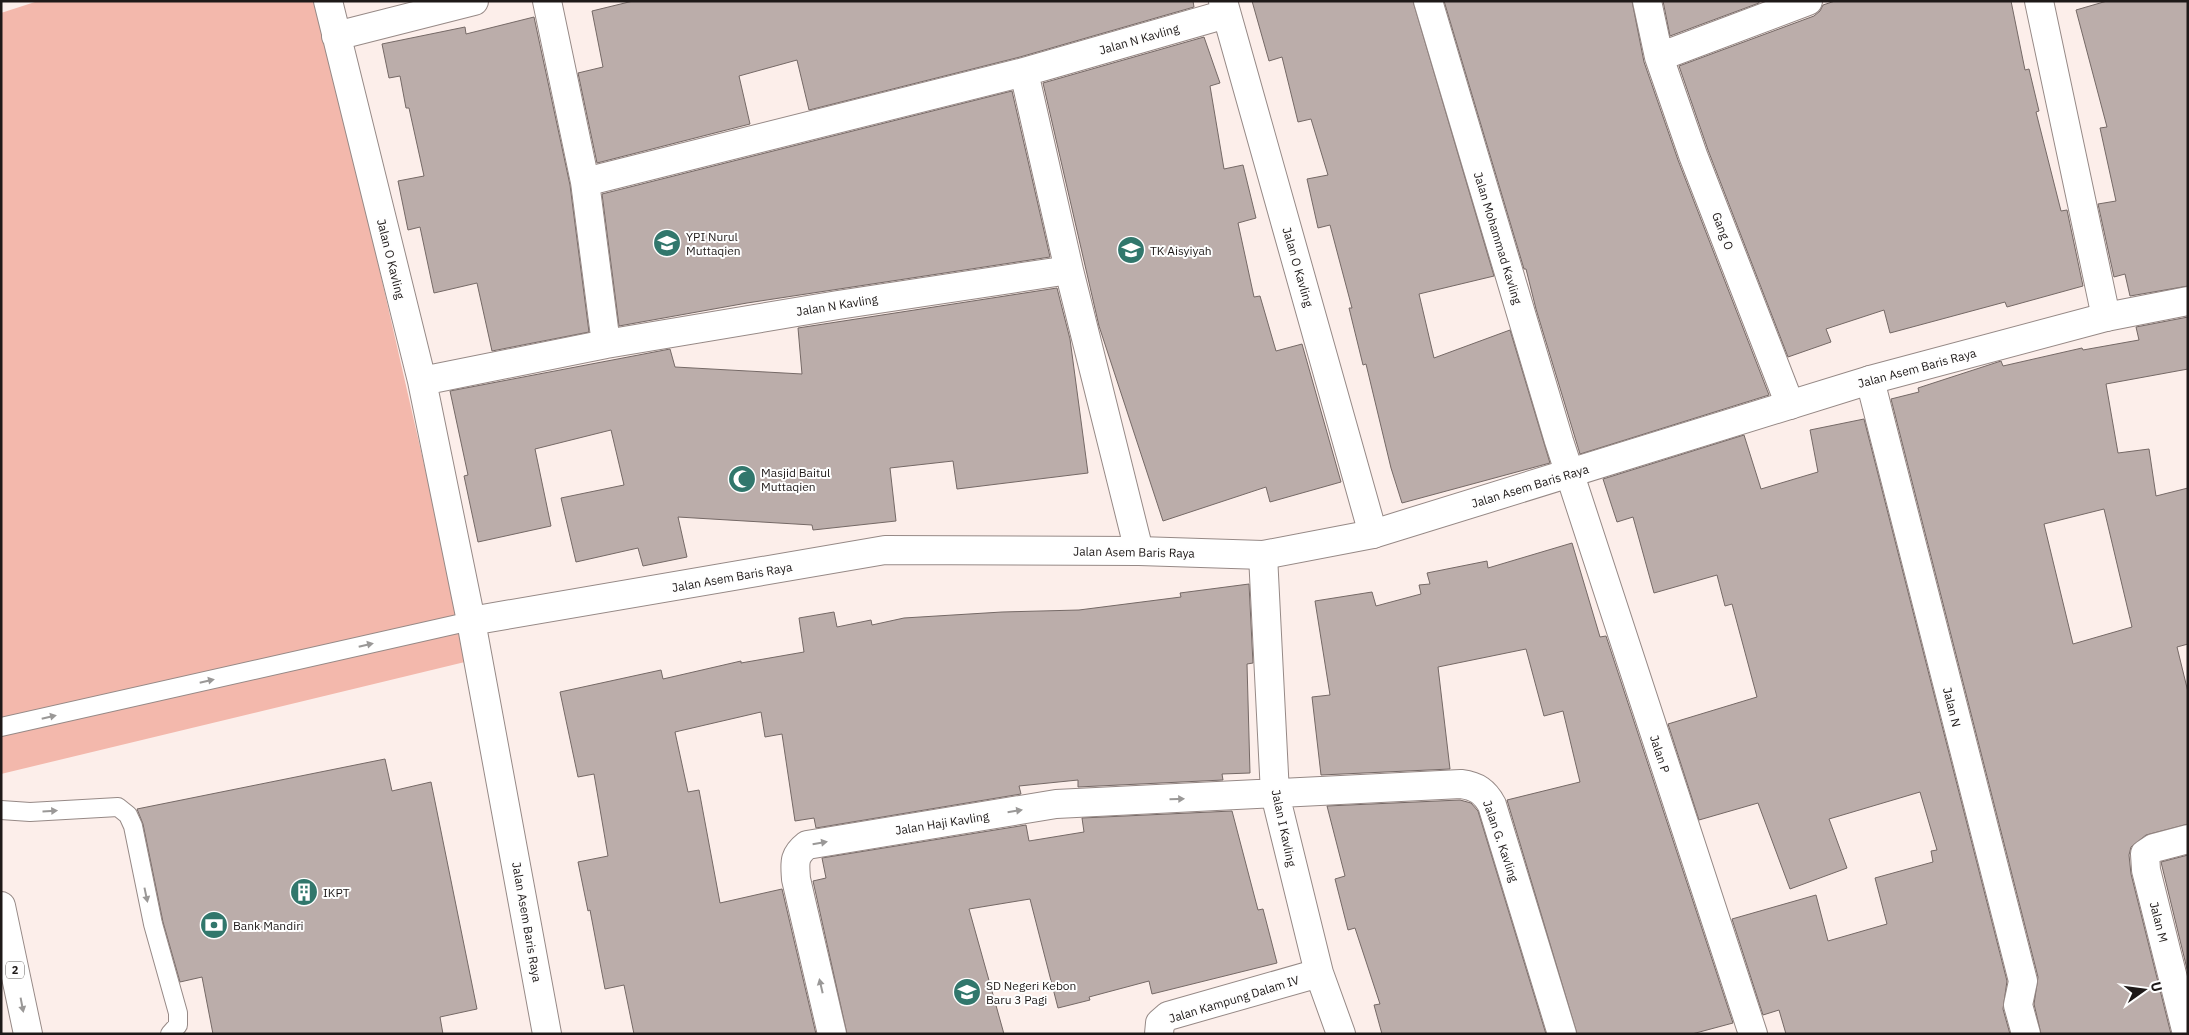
<svg xmlns="http://www.w3.org/2000/svg" width="2189" height="1035" viewBox="0 0 2189 1035" font-family="'IBM Plex Sans',sans-serif">
	<style>
		.green { fill: #f3b8ac }
		.building { fill: #bbadaa; stroke: #756966; fill-rule: evenodd }
		.lines { fill: none; stroke-linecap: round; stroke-linejoin: round }
		.lane-casing { stroke: #968986; stroke-width: 20 }
		.street-casing { stroke: #968986; stroke-width: 30 }
		.secondary-casing { stroke: #968986; stroke-width: 30 }
		.highway-casing { stroke: #968986; stroke-width: 30 }
		.lane { stroke: #fff; stroke-width: 18 }
		.street { stroke: #fff; stroke-width: 28 }
		.secondary { stroke: #fff; stroke-width: 28 }
		.highway { stroke: #fff; stroke-width: 28 }
		.oneway { fill: #9a9897 }
		.labels { text-anchor: middle; dominant-baseline: central; stroke-width: 4; stroke-linejoin: round; paint-order: stroke }
		.shield { fill: #fefefe; stroke: #615e5d; stroke-width: 1 }
		.shield-label { font-size: 11px; font-weight: bold; fill: #1e1918 }
		.street-label { font-size: 12px; fill: #1e1918; stroke: #fefefe }
		.poi-label { font-size: 12px; fill: #1e1918; stroke: #fefefe; text-anchor: start }
	</style>
	<rect width="100%" height="100%" fill="#fceeea"/>
	<path class="green" d="M38 1H318L469 661 1 774V13Z"/>
	<path class="building" d="M633 1H1193L1194 7 1020 57 809 110 797 60 739 76 750 124 597 163 578 73 603 67 592 11Z
		M1252 1H1413L1494 276 1419 294 1434 358 1510 330 1550 463 1402 503 1391 468 1366 364 1363 365 1349 308H1352L1330 225 1318 228 1307 179 1328 175 1311 119 1298 122 1282 57 1269 61Z
		M1444 1H1632L1644 62 1678 160 1769 395 1580 454 1536 309 1526 269H1524Z
		M1663 1H1759V3L1670 36Z
		M1835 1H2011L2025 70 2029 69 2039 111 2036 112 2061 211 2067 210 2083 286 2007 307 2005 302 1890 333 1884 310 1826 329 1831 342 1788 357 1708 150 1679 66 1814 16 1820 11 1823 5Z
		M2107 1H2188V286L2130 296 2125 274 2114 277 2098 204 2116 201 2100 128 2107 127 2076 10Z
		M534 17 570 185 589 332 492 351 477 283 434 293 420 227 408 230 398 181 424 176 409 108H406L400 76 389 78 382 44 465 27 466 34Z
		M1204 37 1220 83 1210 86 1224 169 1243 165 1256 218 1238 223 1254 297 1260 296 1276 351 1302 344 1341 482 1270 502 1266 487 1163 521 1099 326 1043 83Z
		M1012 91 1050 257 747 303 619 326 602 194Z
		M1057 288 1070 339 1088 473 957 489 953 461 890 468 896 521 813 530 812 525 678 517 687 557 643 566 638 548 576 562 561 498 624 485 611 430 535 449 551 526 478 542 464 476 468 475 450 391 670 349 675 367 802 374 798 328Z
		M2188 317V369L2106 384 2118 453 2149 449 2156 496 2188 488V644L2177 647 2188 692V824L2146 835 2131 847 2129 855 2131 874 2171 1034H2041L2034 1004 2038 977 1891 399 1919 392 1918 388 2001 361 2003 366 2082 348 2083 350 2139 340 2136 327ZM2104 509 2132 627 2073 644 2044 524Z
		M1864 419 2007 981 2003 1009 2010 1034H1786L1779 1010 1763 1015 1732 919 1816 895 1828 941 1887 924 1875 878 1933 862 1931 851 1937 850 1920 792 1829 819 1847 868 1790 889 1758 803 1699 820 1668 724 1757 697 1732 604 1725 606 1717 575 1654 593 1633 517 1617 522 1603 479 1744 435 1761 489 1818 472 1810 430Z
		M1572 543 1600 637 1606 636 1733 1023 1692 1034H1577L1507 800 1580 782 1563 711 1544 716 1526 649 1438 667 1450 769 1321 775 1312 697 1330 695 1315 601 1372 592 1376 606 1421 594 1419 585 1430 584 1427 573 1487 561 1488 568Z
		M1249 584 1253 663 1247 664 1250 773 1222 774 1223 780 1078 787V780L1019 786 1021 794 816 828 814 818 795 821 782 734 765 737 761 712 675 732 688 792 699 790 720 903 782 889 816 1034H634L624 985 605 989 590 910 588 911 578 862 608 856 594 774 578 777 560 692 661 670 663 679 741 661V663L804 652 799 618 834 612 837 627 871 620 872 625 904 618 1002 612 1079 610 1181 597 1180 593Z
		M385 759 392 791 431 782 477 1009 440 1017 443 1034H213L202 977 180 982 163 922 143 824 137 809Z
		M1460 800 1471 803 1478 811 1546 1034H1382L1374 1005 1380 1004 1355 928 1348 930 1335 879 1345 876 1327 806Z
		M1232 811 1258 910 1263 909 1277 963 1152 994 1149 981 1089 997 1090 1000 1058 1008 1030 899 969 909 1004 1034H847L813 881 826 878 822 858 1026 825 1029 841 1084 832 1082 818Z
		M2188 855V973L2161 862Z"/>
	<g class="lines">
		<g class="lane-casing">
			<path id="lane" d="M1 727 471 621
				M1 810 30 812 118 807 128 815 133 826 153 924 178 1013V1025L170 1034"/>
		</g>
		<g class="street-casing">
			<path id="street" d="M328 1 422 381 471 621
				M547 1 585 182 606 344
				M1223 1 1373 534
				M1428 1 1559 441 1753 1034
				M1647 1 1659 57 1693 155 1790 405
				M2039 1 2106 317
				M336 36 474 1
				M1659 57 1808 1
				M1024 72 1069 270 1139 551
				M585 182 1024 72 1226 14
				M1870 380 2023 981 2018 1005 2026 1034
				M422 381 606 344 838 305 1069 270
				M1263 555 1275 794 1319 973 1341 1034
				M832 1034 796 879C795 863 793 856 807 845L1056 804 1461 784C1477 786 1485 792 1492 805L1562 1034
				M1159 1034 1160 1023 1168 1016 1319 973
				M2187 1034 2146 870 2145 854 2154 848 2188 839"/>
		</g>
		<g class="secondary-casing">
			<path id="secondary" d="M547 1034 471 621 885 550 1139 551 1263 555 1373 534 1870 380 2106 317 2188 301"/>
		</g>
		<g class="highway-casing">
			<path id="highway" d="M1 906 28 1034"/>
		</g>
		<use href="#lane" class="lane"/>
		<use href="#street" class="street"/>
		<use href="#secondary" class="secondary"/>
		<use href="#highway" class="highway"/>
	</g>
	<defs><path id="oneway-solid" d="M-6-.8H1V-3.2L6.5 0L1 3.2V.8H-6Z" transform="scale(1.25)"/></defs>
	<g class="oneway">
		<use href="#oneway-solid" transform="translate(366 645) rotate(-13)"/>
		<use href="#oneway-solid" transform="translate(207 681) rotate(-13)"/>
		<use href="#oneway-solid" transform="translate(49 717) rotate(-13)"/>
		<use href="#oneway-solid" transform="translate(1177 799) rotate(-2)"/>
		<use href="#oneway-solid" transform="translate(50 811) rotate(-3)"/>
		<use href="#oneway-solid" transform="translate(1015 811) rotate(-9)"/>
		<use href="#oneway-solid" transform="translate(820 843) rotate(-10)"/>
		<use href="#oneway-solid" transform="translate(146 895) rotate(78)"/>
		<use href="#oneway-solid" transform="translate(821 986) rotate(-103)"/>
		<use href="#oneway-solid" transform="translate(22 1005) rotate(79)"/>
	</g>
	<defs>
		<g id="school-disc" transform="scale(1.4375)"><circle r="9.5" fill="#31776c" stroke="#fefefe"/><path d="M0-5L7-2L0 1L-7-2ZM-4 1L0 2.5L4 1V4Q0 6-4 4Z" fill="#fff"/></g>
		<g id="mosque-disc" transform="scale(1.4375)"><circle r="9.5" fill="#31776c" stroke="#fefefe"/><path d="M3.5-4.9A6 6 0 1 0 3.5 4.9A5 5 0 1 1 3.5-4.9Z" fill="#fff"/></g>
		<g id="building-disc" transform="scale(1.4375)"><circle r="9.5" fill="#31776c" stroke="#fefefe"/><path d="M-4-6H4V6H1V3H-1V6H-4ZM-2.5-4.3h1.7v1.8h-1.7ZM.8-4.3h1.7v1.8H.8ZM-2.5-1h1.7V.8h-1.7ZM.8-1h1.7V.8H.8Z" fill="#fff"/></g>
		<g id="bank-disc" transform="scale(1.4375)"><circle r="9.5" fill="#31776c" stroke="#fefefe"/><path d="M-6-4H6V4H-6ZM0-2.3a2.3 2.3 0 1 0 0 4.6a2.3 2.3 0 1 0 0-4.6Z" fill="#fff"/></g>
	</defs>
	<g fill-rule="evenodd">
		<use href="#school-disc" x="667" y="243"/>
		<use href="#school-disc" x="1131" y="250"/>
		<use href="#mosque-disc" x="742" y="479"/>
		<use href="#building-disc" x="304" y="892"/>
		<use href="#bank-disc" x="214" y="925"/>
		<use href="#school-disc" x="967" y="992"/>
	</g>
	<g class="labels">
		<rect class="shield" x="6" y="961.5" width="18" height="17" rx="4"/>
		<g class="shield-label">
			<text x="15" y="970">2</text>
		</g>
		<g class="street-label">
			<text transform="translate(1139 39) rotate(-16)">Jalan N Kavling</text>
			<text transform="translate(1723 231) rotate(69)">Gang O</text>
			<text transform="translate(1498 238) rotate(73)">Jalan Mohammad Kavling</text>
			<text transform="translate(391 259) rotate(76)">Jalan O Kavling</text>
			<text transform="translate(1298 267) rotate(74)">Jalan O Kavling</text>
			<text transform="translate(837 305) rotate(-9)">Jalan N Kavling</text>
			<text transform="translate(1917 368) rotate(-15)">Jalan Asem Baris Raya</text>
			<text transform="translate(1530 486) rotate(-17)">Jalan Asem Baris Raya</text>
			<text transform="translate(1134 552) rotate(1)">Jalan Asem Baris Raya</text>
			<text transform="translate(732 577) rotate(-10)">Jalan Asem Baris Raya</text>
			<text transform="translate(1952 707) rotate(76)">Jalan N</text>
			<text transform="translate(1660 754) rotate(72)">Jalan P</text>
			<text transform="translate(942 823) rotate(-9)">Jalan Haji Kavling</text>
			<text transform="translate(1284 828) rotate(78)">Jalan I Kavling</text>
			<text transform="translate(1501 841) rotate(71)">Jalan G. Kavling</text>
			<text transform="translate(527 922) rotate(80)">Jalan Asem Baris Raya</text>
			<text transform="translate(2159 922) rotate(76)">Jalan M</text>
			<text transform="translate(1234 999) rotate(-17)">Jalan Kampung Dalam IV</text>
		</g>
		<g class="poi-label">
			<text x="686" y="236">YPI Nurul<tspan x="686" dy="14">Muttaqien</tspan></text>
			<text x="1150" y="250">TK Aisyiyah</text>
			<text x="761" y="472">Masjid Baitul<tspan x="761" dy="14">Muttaqien</tspan></text>
			<text x="323" y="892">IKPT</text>
			<text x="233" y="925">Bank Mandiri</text>
			<text x="986" y="985">SD Negeri Kebon<tspan x="986" dy="14">Baru 3 Pagi</tspan></text>
		</g>
	</g>
	<rect width="2189" height="1035" fill="none" stroke="#1e1918" stroke-width="5"/>
	<g transform="translate(2144 990) rotate(76)" stroke="#fefefe" stroke-width="4" paint-order="stroke">
	<path d="M0-4L9 19L0 12L-9 19Z" fill="#1e1918"/>
	<text y="-8" font-size="14" font-weight="bold" text-anchor="middle" fill="#1e1918">U</text>
	</g>
</svg>
